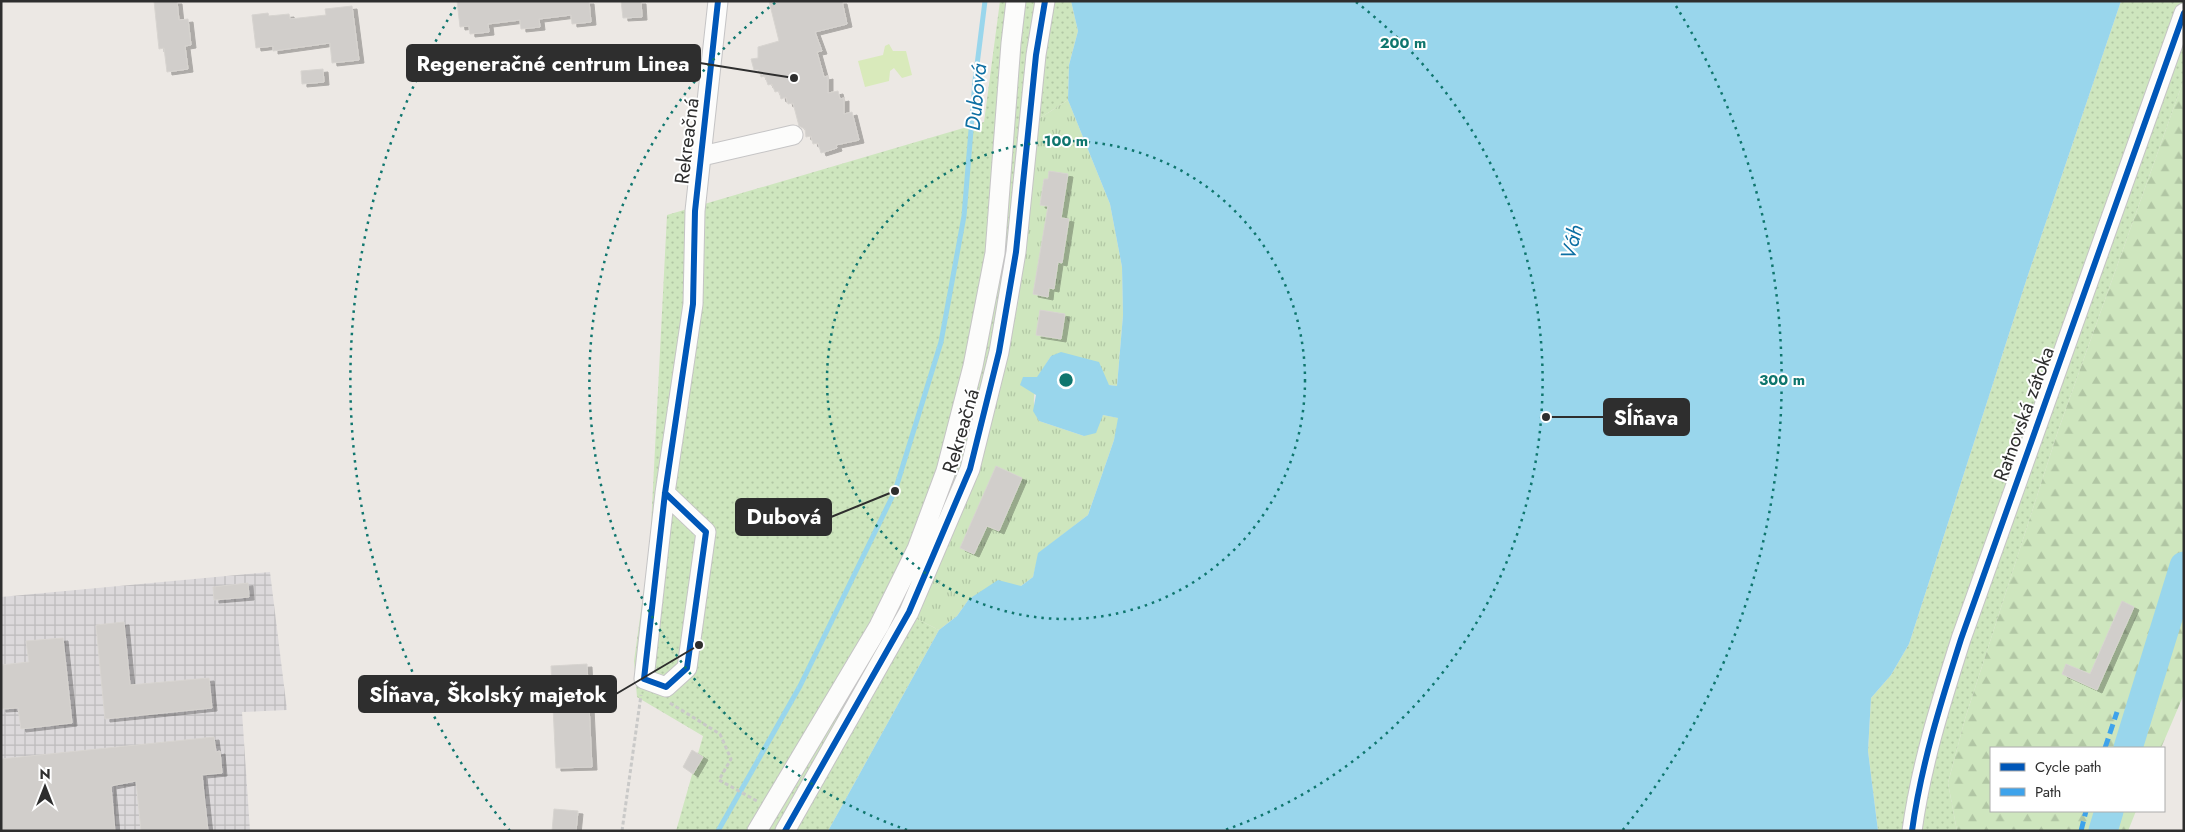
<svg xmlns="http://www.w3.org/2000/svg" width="2185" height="832" viewBox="0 0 2185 832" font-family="Jost,sans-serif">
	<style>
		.industrial { fill: url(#industrial-grid) }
		.grass { fill: url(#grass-dots) }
		.forest { fill: url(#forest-firs) }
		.park { fill: url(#park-tufts) }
		.pitch { fill: #d9eabb }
		.water { fill: #99d6ec }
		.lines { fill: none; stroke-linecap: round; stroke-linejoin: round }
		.stream { stroke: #99d6ec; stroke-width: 5 }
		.river { stroke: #99d6ec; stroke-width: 29 }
		.building { fill: #d1cecb; stroke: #d7d4d0; filter: url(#shadow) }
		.minor-casing { stroke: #c5c4c5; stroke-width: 21 }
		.path { stroke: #c9c9c8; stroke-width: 3; stroke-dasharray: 4 2.5; stroke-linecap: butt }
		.minor { stroke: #fcfcfb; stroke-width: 19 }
		.quiet { stroke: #3ea3eb; stroke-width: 5; stroke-dasharray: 10 5; stroke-linecap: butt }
		.cycleway-casing { stroke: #fff; stroke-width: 9 }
		.cycleway { stroke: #0057b8; stroke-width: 6 }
		.ring { fill: none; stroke: #0f766e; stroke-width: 2.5; stroke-dasharray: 2.5 5 }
		.labels { text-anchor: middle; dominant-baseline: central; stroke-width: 4; stroke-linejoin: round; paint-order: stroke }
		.street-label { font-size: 20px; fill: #2e2e2e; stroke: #fff }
		.water-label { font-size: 21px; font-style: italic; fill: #0d6fa3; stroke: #fff }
		.centre { fill: #0f766e; stroke: #fff; stroke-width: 2.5 }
		.ring-label { font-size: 15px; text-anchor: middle; font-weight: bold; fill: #0f766e; stroke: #fff; stroke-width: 4; stroke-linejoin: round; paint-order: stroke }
		.leader { fill: none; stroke: #2e2e2e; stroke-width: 2 }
		.callout-dot { fill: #2e2e2e; stroke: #fff; stroke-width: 2 }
		.callout { fill: #2e2e2e; stroke: #2e2e2e; stroke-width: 2 }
		.callout-label { font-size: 21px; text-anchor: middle; font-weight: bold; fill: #fff }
	</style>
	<defs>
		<pattern id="industrial-grid" width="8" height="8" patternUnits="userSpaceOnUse" patternTransform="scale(1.25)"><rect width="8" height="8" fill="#dcd9db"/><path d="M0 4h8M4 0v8" fill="none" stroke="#bdbbbc"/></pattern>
		<pattern id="grass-dots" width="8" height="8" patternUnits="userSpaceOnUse" patternTransform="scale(1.25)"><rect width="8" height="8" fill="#cee6be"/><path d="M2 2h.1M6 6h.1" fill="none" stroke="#b1c6a4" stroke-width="1.8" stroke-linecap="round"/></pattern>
		<pattern id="forest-firs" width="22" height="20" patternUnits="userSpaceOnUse" patternTransform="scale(1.25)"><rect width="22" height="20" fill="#cee6be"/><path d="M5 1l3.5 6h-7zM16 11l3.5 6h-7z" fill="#b1c6a4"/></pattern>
		<pattern id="park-tufts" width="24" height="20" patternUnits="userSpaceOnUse" patternTransform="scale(1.25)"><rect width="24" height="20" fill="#cee6be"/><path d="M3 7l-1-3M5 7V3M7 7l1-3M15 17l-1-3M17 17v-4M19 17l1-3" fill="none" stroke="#b1c6a4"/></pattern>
		<filter id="shadow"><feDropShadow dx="5" dy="3" stdDeviation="0" flood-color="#0004"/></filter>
	</defs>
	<rect width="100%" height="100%" fill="#ece8e4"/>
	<path class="industrial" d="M270 572 287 710 242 712 250 831H1V597Z"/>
	<path class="grass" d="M1000 1H1071L1078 31 1069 65 1068 100 1040 118 1018 304 987 434 915 618 939 630 828 831H676L703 736 637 697 634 661 650 546 667 215 984 122Z
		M2121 1H2184V79L2058 431 1965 719 1948 783 1957 831H1878L1868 751 1871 698 1891 675 1909 644 2027 278Z"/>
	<path class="forest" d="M2184 79V694L2161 748H1991V811H2136L2128 831H1957L1948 783 1965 719 2058 431Z"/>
	<path class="park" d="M1068 100 1110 204 1122 267 1123 315 1117 386 1109 385 1051 356C1038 376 1027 400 1039 421L1084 436 1103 415 1119 418 1114 440 1088 515 1039 553 1033 577 1021 586 969 599 957 616 939 630 915 618 987 434 1018 304 1040 118Z"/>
	<path class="pitch" d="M889 44 893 51H906L912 75 902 78 894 68 890 71 889 81 865 87 858 61 883 55 885 46Z"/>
	<path class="water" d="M1071 1H2121L2027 278 1909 644 1891 675 1871 698 1868 751 1878 831H828L939 630 957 616 969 599 998 580 1021 586 1033 577 1038 553 1088 515 1114 440 1118 418 1103 415 1096 433 1084 436 1039 421 1033 411 1036 395 1020 385 1023 377H1037L1051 356 1061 352 1099 362 1109 385 1117 386 1123 315 1122 267 1110 204 1068 100 1069 65 1078 31Z"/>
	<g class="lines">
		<path class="stream" d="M718 831 800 686 895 491 941 342 964 216 975 81 985 1"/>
		<path class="river" d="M2128 748 2184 566
			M2103 831 2109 811"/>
	</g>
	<path class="building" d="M154 1H177L179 20 188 19 191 45 185 46 188 69 167 72 164 48 159 49Z
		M457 1H589L591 22 572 24 571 15 539 19 540 27 521 29 520 20 488 24 489 32 470 34 469 26 460 27Z
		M621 1H641L642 17 623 18Z
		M769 1H842L847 24 815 32 822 51 817 52 824 77 828 76V93L838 91 840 99 844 98V114L852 112 859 140 836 145 837 148 821 153 818 143 813 144 811 136 806 137 805 129 799 126 793 103 788 104 786 97 781 99 779 91 775 92 772 84 768 85 765 76 761 77 759 70H754L751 59 758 58V47L779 41Z
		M352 6 359 60 332 63 330 43 273 51V46L256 48 252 15 268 13 269 16 289 14 290 19 326 15 325 9Z
		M323 69 324 82 302 84 301 71Z
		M1049 171 1068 174 1061 218 1069 219 1062 263 1058 262 1054 289 1049 288 1048 297 1033 294 1048 206 1040 205 1044 179H1048Z
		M1040 310 1065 314 1061 339 1036 335Z
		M996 466 1022 478 999 531 987 526 974 554 960 548Z
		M248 583 249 597 214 600 213 587Z
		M2122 601 2134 607 2097 690 2062 674 2066 664 2090 674Z
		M124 622 130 685 209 678 212 708 105 719 96 625Z
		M63 638 72 723 21 729 18 708 1 709V665L29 662 26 641Z
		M587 664 592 767 556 768 551 666Z
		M214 737 216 752 220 751 222 773 202 775 208 831H141L136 781 111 786 115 831H1V759Z
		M692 750 703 757 693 774 683 767Z
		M554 809 578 811 576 831H552Z"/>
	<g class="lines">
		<g class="minor-casing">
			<path id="minor" d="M702 156 793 135
				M665 493 706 532 687 668 666 687 644 679 665 493 693 304 695 211 718 1
				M757 831 879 626 917 549 946 471 973 366 995 253 1011 43 1016 1
				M785 831 909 612 970 469 999 352 1016 252 1036 55 1045 1
				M1912 831C1921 765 1941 702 1961 639L2184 13"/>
		</g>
		<path class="path" d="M670 703 720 734 731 759 719 780 757 801
			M622 831 641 695"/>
		<use href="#minor" class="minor"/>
		<path class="quiet" d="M2105 748 2117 712
			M2081 831 2086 811"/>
		<g class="cycleway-casing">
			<path id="cycleway" d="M665 493 706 532 687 668 666 687 644 679 665 493 693 304 695 211 718 1
				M785 831 909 612 970 469 999 352 1016 252 1036 55 1045 1
				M1912 831C1921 765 1941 702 1961 639L2184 13"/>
		</g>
		<use href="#cycleway" class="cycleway"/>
	</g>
	<g class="ring">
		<circle cx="1066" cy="380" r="239"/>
		<path d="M907 830A477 477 0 0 1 776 2M1356 2A477 477 0 0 1 1225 830"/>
		<path d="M510 831A716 716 0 0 1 456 6M1676 6A716 716 0 0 1 1622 831"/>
	</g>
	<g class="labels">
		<g class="street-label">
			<text transform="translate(687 141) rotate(-83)">Rekreačná</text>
			<text transform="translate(2024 414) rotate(-70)">Ratnovská zátoka</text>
			<text transform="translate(961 431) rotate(-74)">Rekreačná</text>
		</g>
		<g class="water-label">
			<text transform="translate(976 97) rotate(-84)">Dubová</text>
			<text transform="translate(1572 242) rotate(-75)">Váh</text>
		</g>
	</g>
	<circle cx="1066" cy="380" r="8" class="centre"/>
	<g class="ring-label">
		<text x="1403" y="48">200 m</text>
		<text x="1066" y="146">100 m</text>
		<text x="1782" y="385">300 m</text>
	</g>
	<path class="leader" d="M794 78L700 63M1546 417L1604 417M895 491L831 517M699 645L616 694"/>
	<g class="callout-dot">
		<circle cx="794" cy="78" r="5"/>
		<circle cx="1546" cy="417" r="5"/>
		<circle cx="895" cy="491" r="5"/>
		<circle cx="699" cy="645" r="5"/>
	</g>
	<g class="callout">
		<rect x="407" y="45" width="293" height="36" rx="5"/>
		<rect x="1604" y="399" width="85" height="36" rx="5"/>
		<rect x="736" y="499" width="95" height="36" rx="5"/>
		<rect x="359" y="676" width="257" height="36" rx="5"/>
	</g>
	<g class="callout-label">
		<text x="553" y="71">Regeneračné centrum Linea</text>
		<text x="1646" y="425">Sĺňava</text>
		<text x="784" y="524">Dubová</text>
		<text x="488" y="702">Sĺňava, Školský majetok</text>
	</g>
	<rect width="2185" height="832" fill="none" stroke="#2e2e2e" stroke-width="5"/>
	<rect x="1990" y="747" width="175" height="65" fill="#ffffff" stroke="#ababab"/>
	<rect x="2000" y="763" width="25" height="8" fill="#0057b8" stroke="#ababab"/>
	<text x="2035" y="772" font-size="15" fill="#2e2e2e">Cycle path</text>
	<rect x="2000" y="788" width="25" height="8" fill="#3ea3eb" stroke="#ababab"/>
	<text x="2035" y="797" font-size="15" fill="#2e2e2e">Path</text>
	<g transform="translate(45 787)" stroke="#ffffff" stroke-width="4" paint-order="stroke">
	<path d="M0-4L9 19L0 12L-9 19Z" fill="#2e2e2e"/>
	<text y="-8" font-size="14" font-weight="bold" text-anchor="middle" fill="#2e2e2e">N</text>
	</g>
</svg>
